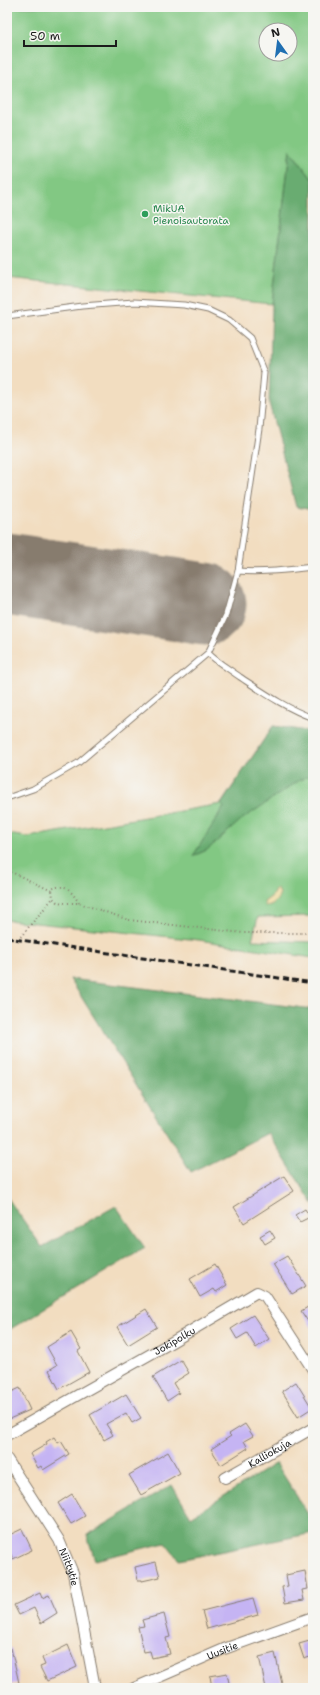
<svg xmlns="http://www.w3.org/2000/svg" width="320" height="1695" viewBox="0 0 320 1695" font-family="'Shantell Sans',sans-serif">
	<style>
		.green { fill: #82c883; stroke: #4f7250; fill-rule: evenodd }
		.forest { fill: #69ac71; stroke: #426446 }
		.sand { fill: #eeda9e; stroke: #857b5d }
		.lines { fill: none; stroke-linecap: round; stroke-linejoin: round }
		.runway { stroke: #877c6e; stroke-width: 83 }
		.building { fill: #c5b4f3 }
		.lane-casing { stroke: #877c6e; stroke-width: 7 }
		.street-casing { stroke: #877c6e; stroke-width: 12 }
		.path { stroke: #877c6e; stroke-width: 2; stroke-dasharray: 1 3; stroke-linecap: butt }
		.lane { stroke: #fff; stroke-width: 5 }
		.street { stroke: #fff; stroke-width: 10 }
		.rail { stroke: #1c1c1c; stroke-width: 3; stroke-dasharray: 6 3; stroke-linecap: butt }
		.leisure-dot { fill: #2e9e5b; stroke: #f6f6f2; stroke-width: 1.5 }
		.labels { text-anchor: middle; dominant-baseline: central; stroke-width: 3; stroke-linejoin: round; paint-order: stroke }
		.leisure-label { font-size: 10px; fill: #27864d; stroke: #f6f6f2; text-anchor: start }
		.street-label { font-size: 10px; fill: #1c1c1c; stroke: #f6f6f2 }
	</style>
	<rect width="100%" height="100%" fill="#f6f6f2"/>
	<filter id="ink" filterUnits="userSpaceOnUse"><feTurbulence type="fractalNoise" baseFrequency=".025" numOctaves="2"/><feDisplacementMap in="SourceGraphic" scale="8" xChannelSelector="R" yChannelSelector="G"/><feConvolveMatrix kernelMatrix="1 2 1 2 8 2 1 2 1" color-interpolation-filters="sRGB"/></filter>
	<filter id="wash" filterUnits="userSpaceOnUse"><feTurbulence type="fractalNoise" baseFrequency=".012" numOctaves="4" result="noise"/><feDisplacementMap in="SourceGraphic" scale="16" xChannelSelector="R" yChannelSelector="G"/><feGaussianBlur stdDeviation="0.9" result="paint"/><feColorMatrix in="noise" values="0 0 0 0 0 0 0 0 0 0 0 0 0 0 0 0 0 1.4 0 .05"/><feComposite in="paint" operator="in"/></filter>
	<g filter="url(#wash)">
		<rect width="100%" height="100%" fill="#f2ddc0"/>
		<path class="green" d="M7 7H313V180L290 150 272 304 7 278ZM266 30H290V54H266Z
			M273 726 313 732V916L258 917 252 940 313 942V958L199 940 7 920V834L28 837 221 804Z"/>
		<path class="forest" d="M290 150 313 180V510L296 507 269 403 272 304Z
			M273 726 313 732V774L300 780 241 820 207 850 193 856 224 807 221 804Z
			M70 979 313 1009V1204L268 1133 191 1172Z
			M7 1197 42 1247 116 1206 145 1248 7 1331Z
			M276 1463 313 1522V1533L179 1560 165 1543 95 1560 87 1535 172 1485 191 1517Z"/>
		<path class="sand" d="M277 889 280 893C279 900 272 906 265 906L264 902 272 896 275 890Z"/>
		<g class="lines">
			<path class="runway" d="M7 574 205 604"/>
		</g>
		<g id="blocks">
			<path class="building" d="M284 1176 294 1191 244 1223 234 1207Z
				M305 1209 310 1217 300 1222 295 1215Z
				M270 1230 275 1238 265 1244 260 1236Z
				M287 1256 306 1286 292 1294 273 1264Z
				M215 1264 227 1285 216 1292 214 1289 200 1297 190 1279Z
				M313 1304V1329L301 1311Z
				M146 1309 157 1327 128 1345 117 1327Z
				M253 1315 269 1339 256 1348 247 1333 237 1339 231 1329Z
				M71 1332 81 1349 78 1351 89 1372 59 1389 49 1370 57 1365 47 1347Z
				M181 1360 189 1373 173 1383 179 1393 167 1401 153 1377Z
				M296 1382 312 1408 298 1417 282 1391Z
				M20 1388 30 1410 7 1420V1394Z
				M126 1394 141 1418 132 1423 126 1413 106 1424 113 1435 104 1440 90 1415Z
				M245 1424 253 1436 244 1441 248 1448 221 1465 211 1449 231 1436 229 1434Z
				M54 1437 58 1443 61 1441 69 1454 43 1470 41 1466 38 1468 30 1454 47 1444 46 1442Z
				M168 1452 180 1473 141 1495 129 1475Z
				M72 1494 85 1516 71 1524 58 1503Z
				M22 1529 32 1550 13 1559 7 1546V1536Z
				M156 1562 160 1577 142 1581V1580H138L135 1567Z
				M305 1571 308 1589 302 1590 304 1600 285 1603 282 1587 288 1586 286 1575Z
				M40 1593 42 1598 49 1595 57 1613 41 1623 34 1608 19 1615 14 1605Z
				M253 1598 258 1615 207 1629 202 1611Z
				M164 1614 170 1637 166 1638 170 1654 152 1658 150 1651 144 1652 138 1627 144 1626 142 1620Z
				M313 1640V1656L304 1659 299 1644Z
				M68 1645 77 1667 47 1681 40 1667 45 1665 42 1658Z
				M11 1648 19 1683 7 1685V1649Z
				M275 1653 283 1688H266L259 1657Z
				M227 1673 230 1688H212L210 1676Z"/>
		</g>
	</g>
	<g filter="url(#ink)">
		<use href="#blocks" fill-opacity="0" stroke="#877c6e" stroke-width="1"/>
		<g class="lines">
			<g class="lane-casing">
				<path id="lane" d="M7 316 82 306 134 302 184 305 208 310 229 320 250 338 264 373 259 429 238 571 226 615 208 653 78 763 33 789 7 798
					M238 571C263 573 288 570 313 567
					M208 653C218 663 229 669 240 677 263 692 287 709 313 718"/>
			</g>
			<g class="street-casing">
				<g id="street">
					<path id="s1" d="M7 1435 165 1346 257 1292 265 1296 313 1370"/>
					<path id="s2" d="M7 1459 59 1540 73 1573 95 1688"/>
					<path id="s3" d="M225 1478 313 1428"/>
					<path id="s4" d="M134 1688 224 1649 313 1617"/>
				</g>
			</g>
			<path class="path" d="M7 870 52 891
				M79 903C73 893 64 882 52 889L53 898 57 902 65 903H79L129 920 243 933H313
				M18 940 53 898"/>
			<use href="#lane" class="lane"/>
			<use href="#street" class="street"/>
			<path class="rail" d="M7 938 313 983"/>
		</g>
	</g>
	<circle class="leisure-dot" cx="145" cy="214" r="4"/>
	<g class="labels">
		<g class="leisure-label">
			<text x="153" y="208">MikUA<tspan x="153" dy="12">Pienoisautorata</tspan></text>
		</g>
		<g class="street-label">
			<text stroke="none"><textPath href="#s1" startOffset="192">Jokipolku</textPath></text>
			<text stroke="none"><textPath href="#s3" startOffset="51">Kalliokuja</textPath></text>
			<text stroke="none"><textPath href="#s2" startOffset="125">Niittytie</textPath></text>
			<text stroke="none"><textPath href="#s4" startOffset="96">Uusitie</textPath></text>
		</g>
	</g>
	<rect width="320" height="1695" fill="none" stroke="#f6f6f2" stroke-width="24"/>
	<g transform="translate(278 42) rotate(346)"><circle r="19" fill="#f6f6f2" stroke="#9f9f9c"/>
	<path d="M0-3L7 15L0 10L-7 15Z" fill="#1f6fb2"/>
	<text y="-6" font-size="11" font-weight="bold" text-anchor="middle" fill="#1c1c1c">N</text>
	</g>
	<path d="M24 40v6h92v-6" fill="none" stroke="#1c1c1c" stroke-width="2"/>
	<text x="30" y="40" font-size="12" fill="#1c1c1c" stroke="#f6f6f2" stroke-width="3" paint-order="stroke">50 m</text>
</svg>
